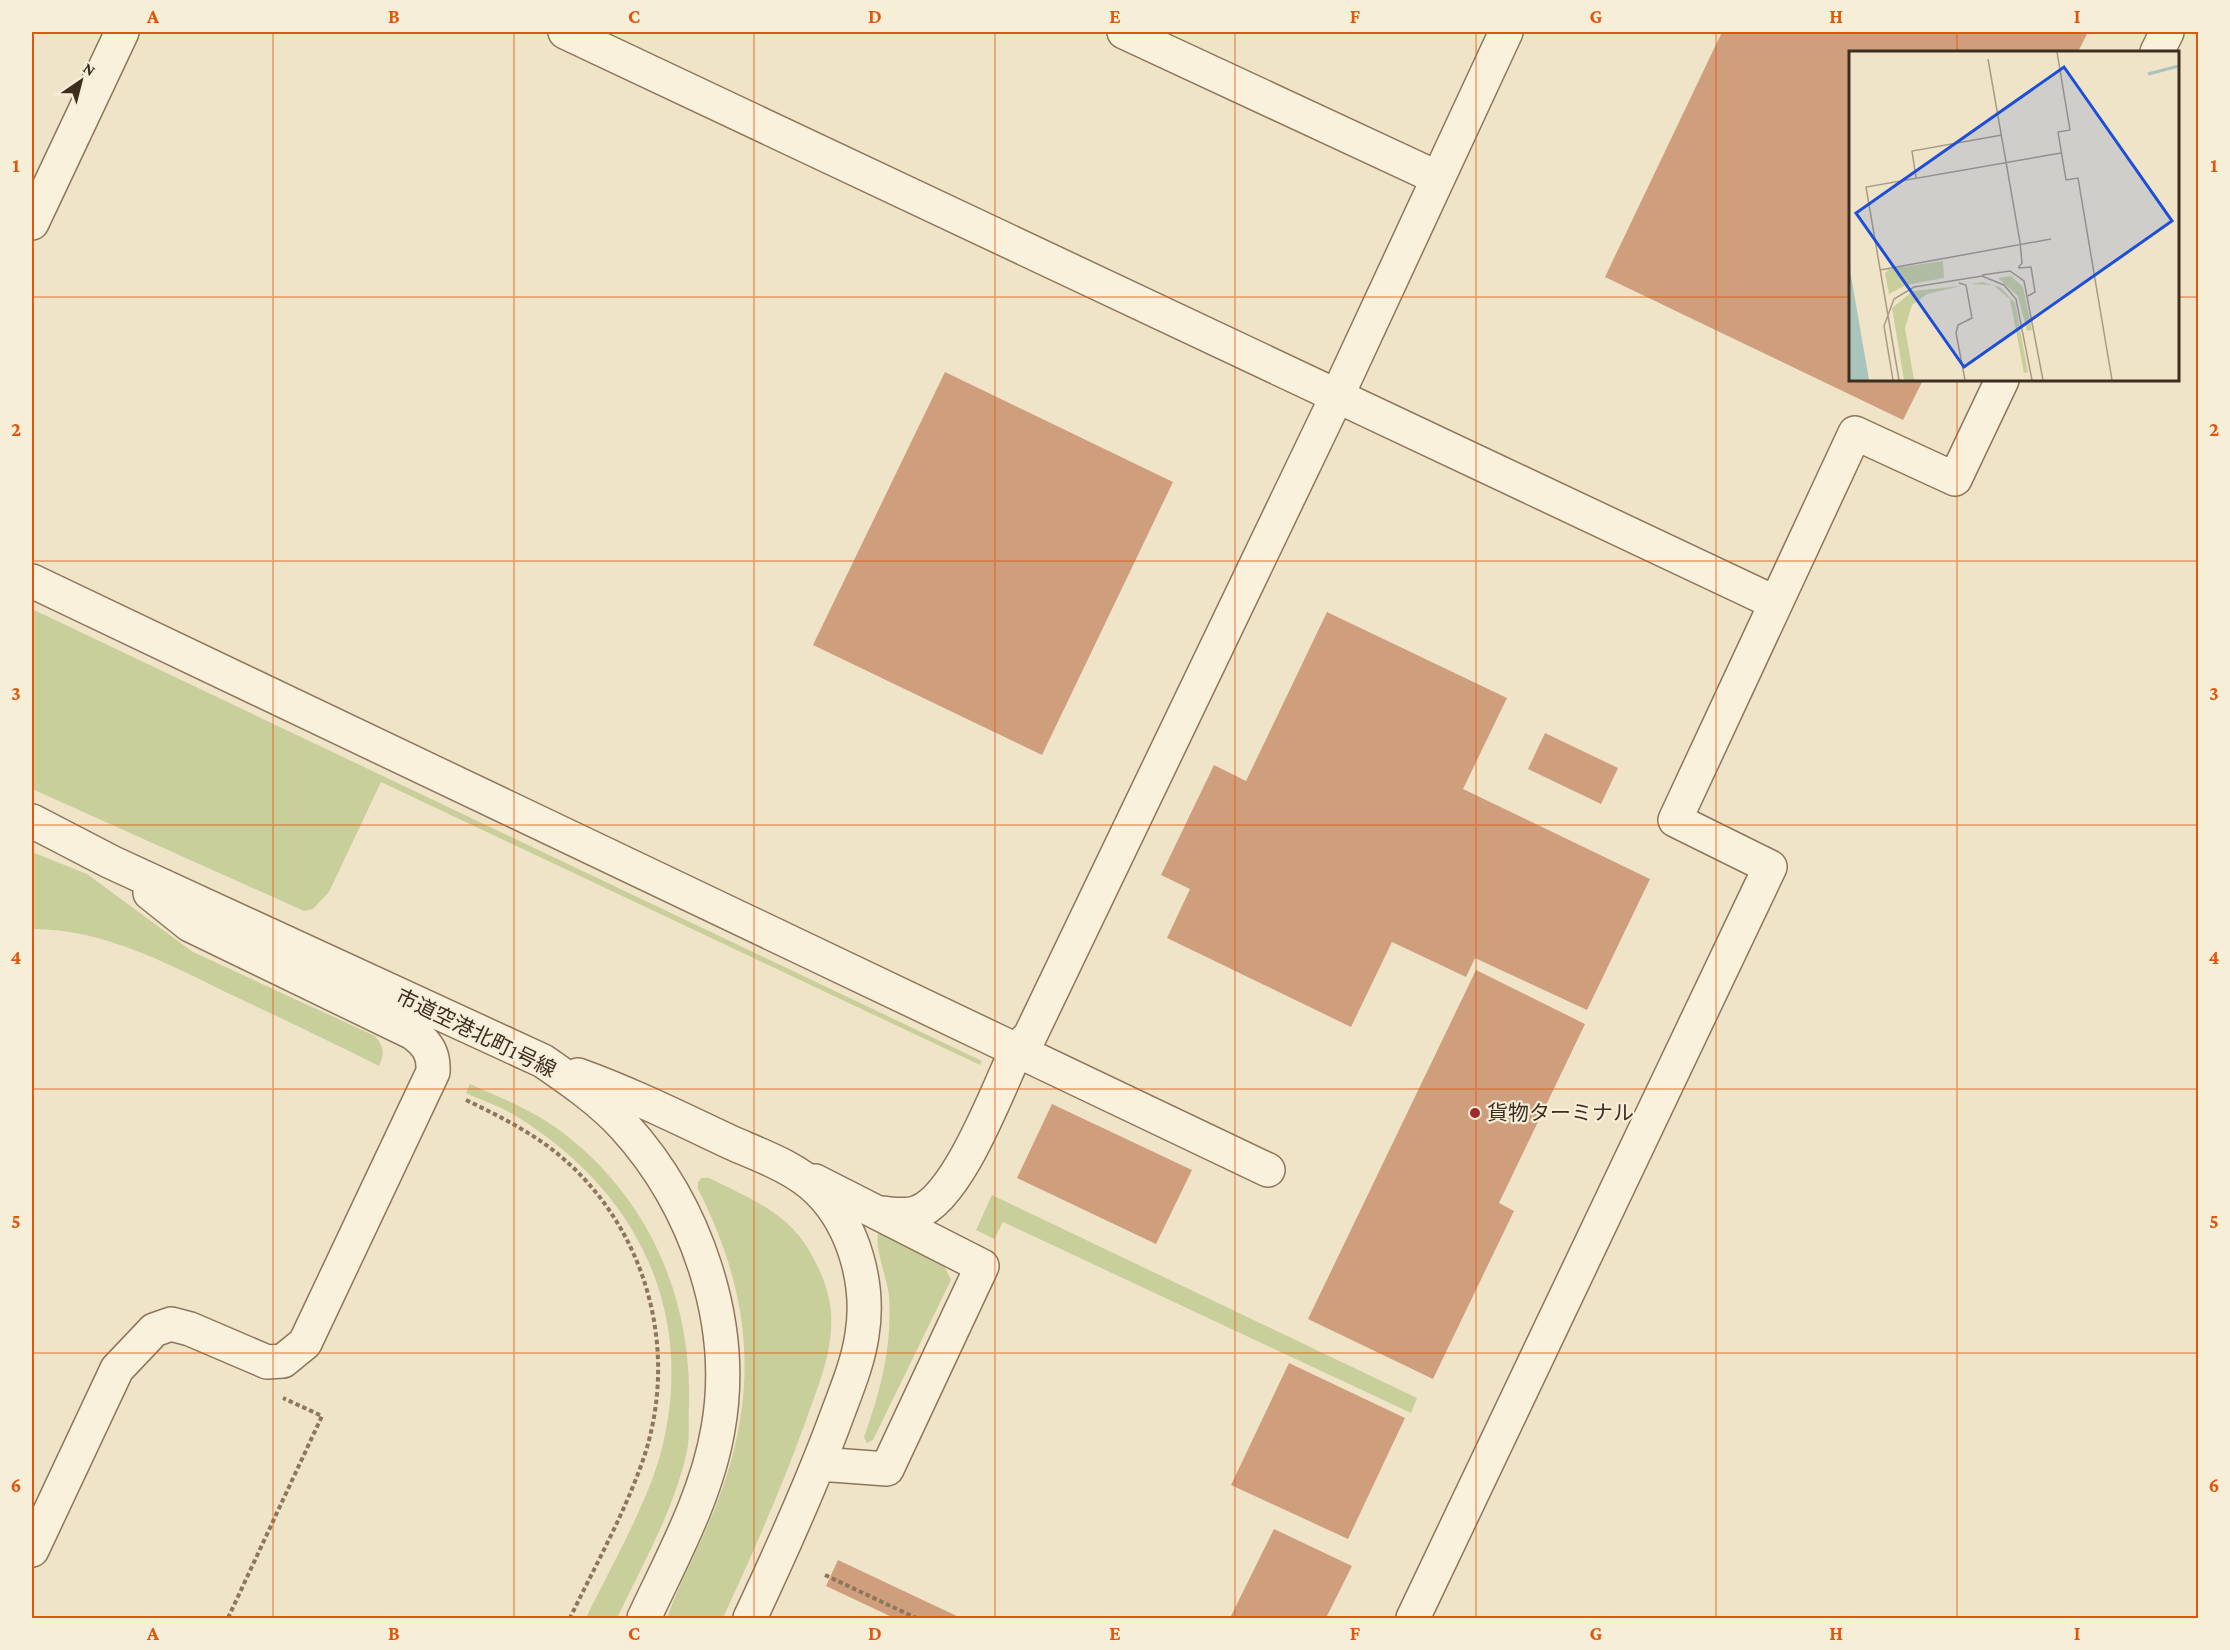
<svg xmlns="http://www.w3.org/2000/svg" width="2230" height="1650" viewBox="0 0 2230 1650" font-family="'Crimson Pro','Noto Sans JP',serif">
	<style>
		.green { fill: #c9cf9b }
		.building { fill: #cf9f7d }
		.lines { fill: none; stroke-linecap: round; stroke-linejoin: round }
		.minor-casing { stroke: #8d765c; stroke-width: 36 }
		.path { stroke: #8d765c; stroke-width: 4; stroke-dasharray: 4.5 3; stroke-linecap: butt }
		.minor { stroke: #faf1dc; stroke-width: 33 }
		.grid { fill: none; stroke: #df570d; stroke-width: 1.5; stroke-opacity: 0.55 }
		.poi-dot { fill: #9e2a2b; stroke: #f7eed8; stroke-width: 2 }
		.labels { text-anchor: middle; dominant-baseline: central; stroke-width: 4.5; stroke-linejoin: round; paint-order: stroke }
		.street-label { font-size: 21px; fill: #3d2e20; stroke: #f7eed8 }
		.poi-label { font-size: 21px; fill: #3d2e20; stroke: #f7eed8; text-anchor: start }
		.inset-river { fill: none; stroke: #a9c4bc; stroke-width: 3 }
		.inset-road { fill: none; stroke: #a89b85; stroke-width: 1.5 }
		.view { fill: #1d4ed8; fill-opacity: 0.15; stroke: #1d4ed8; stroke-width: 3 }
		.inset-edge { fill: none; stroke: #3d2e20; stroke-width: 3 }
		.neatline { fill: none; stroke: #df570d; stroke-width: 2 }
		.grid-label { font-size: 20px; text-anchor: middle; font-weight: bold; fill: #df570d }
	</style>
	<rect width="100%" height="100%" fill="#f0e4c8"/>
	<path class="green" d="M32 609 982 1061 980 1065 381 782 329 892 313 909 304 911 32 789Z
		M32 852 87 874 193 952 375 1036C384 1047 385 1053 379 1066 331 1042 283 1019 234 996 170 965 105 929 32 929Z
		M470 1084C501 1098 535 1111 562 1132 649 1198 692 1298 689 1405 688 1420 690 1437 687 1451 674 1510 643 1564 617 1618H586C610 1568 649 1501 662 1448 696 1310 636 1191 519 1118 503 1107 483 1101 466 1093Z
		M701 1178H709C741 1194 777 1208 800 1237 815 1257 829 1286 831 1312 834 1351 817 1389 804 1426 780 1492 752 1555 723 1618H667C679 1584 697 1552 711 1518 760 1401 755 1302 698 1189V1182Z
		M992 1195 1417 1398 1411 1413 1003 1222 994 1239 976 1230Z
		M880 1230 942 1261 951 1280 873 1440 867 1443 864 1437C881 1390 892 1347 889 1296 888 1281 871 1239 880 1230Z"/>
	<path class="building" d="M1722 32H2088L2078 52H1850V380H1923L1903 420 1605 277Z
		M945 372 1173 482 1042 755 813 645Z
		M1327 612 1507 698 1463 789 1650 879 1587 1010 1475 958 1466 977 1392 942 1351 1027 1167 938 1190 889 1161 875 1214 765 1246 781Z
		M1545 733 1618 768 1601 804 1528 769Z
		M1476 970 1585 1024 1499 1203 1514 1211 1433 1379 1308 1319Z
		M1052 1104 1192 1170 1156 1244 1017 1178Z
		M1289 1363 1405 1418 1348 1539 1231 1485Z
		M1274 1529 1352 1566 1326 1618H1230Z
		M838 1560 961 1618H894L826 1586Z"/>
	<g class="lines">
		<g class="minor-casing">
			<path id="minor" d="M565 32 1776 603
				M1124 32 1438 178
				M2157 52 2167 32
				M32 223 122 32
				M32 581 1268 1170
				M32 821 111 862 543 1061C572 1081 601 1101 624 1126 696 1205 737 1323 718 1429 707 1495 672 1558 644 1618
				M578 1075C631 1094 681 1119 732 1143 762 1156 796 1168 819 1191 855 1227 870 1286 862 1335 858 1363 846 1391 836 1418 811 1486 781 1552 750 1618
				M815 1181 982 1266 887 1469 819 1464
				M881 1213C894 1214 906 1217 918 1212 959 1196 998 1089 1017 1049L1030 1036 1338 394 1506 32
				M32 1550 117 1369 154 1330 171 1324 190 1329 267 1362 283 1361 305 1343 433 1072C434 1054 428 1044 413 1033L190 925 150 893
				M1413 1618 1770 867 1675 820 1855 433 1955 479 2002 380"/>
		</g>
		<path class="path" d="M466 1100C495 1114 523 1128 549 1147 644 1219 681 1345 644 1457 625 1513 595 1566 570 1618
			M825 1575 916 1618
			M228 1618 322 1416 283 1398"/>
		<use href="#minor" class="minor"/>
	</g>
	<path class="grid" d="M273 32V1618M514 32V1618M754 32V1618M995 32V1618M1235 32V1618M1476 32V1618M1716 32V1618M1957 32V52M32 297H1850M2178 297H2198M1957 380V1618M32 561H2198M32 825H2198M32 1089H2198M32 1353H2198"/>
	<circle class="poi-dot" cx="1475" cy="1113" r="6"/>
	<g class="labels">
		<g class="street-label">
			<text transform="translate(476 1033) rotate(26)">市道空港北町1号線</text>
		</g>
		<g class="poi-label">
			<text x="1487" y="1113">貨物ターミナル</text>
		</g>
	</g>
	<g transform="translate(1849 51)">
		<rect width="330" height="330" fill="#f0e4c8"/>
		<path d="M94 210 95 227 57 234 40 243 36 222 40 218ZM162 225 174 236 183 279 178 280 169 245 149 227ZM133 231 151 236 166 252 179 321 175 322 161 248 144 234 122 233ZM112 235 78 243 63 254 56 277 65 329H55L43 257 64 240Z" fill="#c9cf9b"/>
		<path d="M0 213 20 329H0Z" fill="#a9c4bc"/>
		<path class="inset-river" d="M299 23 330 15"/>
		<path class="inset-road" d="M208 1 221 79 209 81 217 129 229 127 263 329M139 8 171 191 173 212 169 217M67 127 63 100 153 84M170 217 182 216 186 241 179 245M31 219 202 188M133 224 161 220 175 230 194 329M110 232 117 234 123 267 109 274 107 282 116 329M44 329 35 275 45 248 65 236 133 225 155 234 167 248 183 329M50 329 17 136 212 102"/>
		<path class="view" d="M215 16 323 170 115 316 7 162Z"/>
		<rect width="330" height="330" class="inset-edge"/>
	</g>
	<rect width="2230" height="1650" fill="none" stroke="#f7eed8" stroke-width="66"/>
	<g transform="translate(81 81) rotate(35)" stroke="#f7eed8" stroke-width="4.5" paint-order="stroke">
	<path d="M0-4.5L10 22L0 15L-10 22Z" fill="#3d2e20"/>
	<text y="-9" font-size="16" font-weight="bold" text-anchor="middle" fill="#3d2e20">N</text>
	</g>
	<rect x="33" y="33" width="2164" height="1584" class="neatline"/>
	<g class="grid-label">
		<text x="153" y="23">A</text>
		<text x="394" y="23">B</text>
		<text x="634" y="23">C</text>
		<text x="875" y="23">D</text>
		<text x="1115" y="23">E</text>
		<text x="1355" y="23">F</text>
		<text x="1596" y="23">G</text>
		<text x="1836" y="23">H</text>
		<text x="2077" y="23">I</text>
		<text x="16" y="172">1</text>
		<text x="2214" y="172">1</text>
		<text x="16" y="436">2</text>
		<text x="2214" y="436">2</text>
		<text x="16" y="700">3</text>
		<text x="2214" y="700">3</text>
		<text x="16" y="964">4</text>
		<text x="2214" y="964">4</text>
		<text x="16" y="1228">5</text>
		<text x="2214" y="1228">5</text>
		<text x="16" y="1492">6</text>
		<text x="2214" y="1492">6</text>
		<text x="153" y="1640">A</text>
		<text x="394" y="1640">B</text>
		<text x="634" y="1640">C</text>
		<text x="875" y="1640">D</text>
		<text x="1115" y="1640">E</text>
		<text x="1355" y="1640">F</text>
		<text x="1596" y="1640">G</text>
		<text x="1836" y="1640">H</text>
		<text x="2077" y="1640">I</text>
	</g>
</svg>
